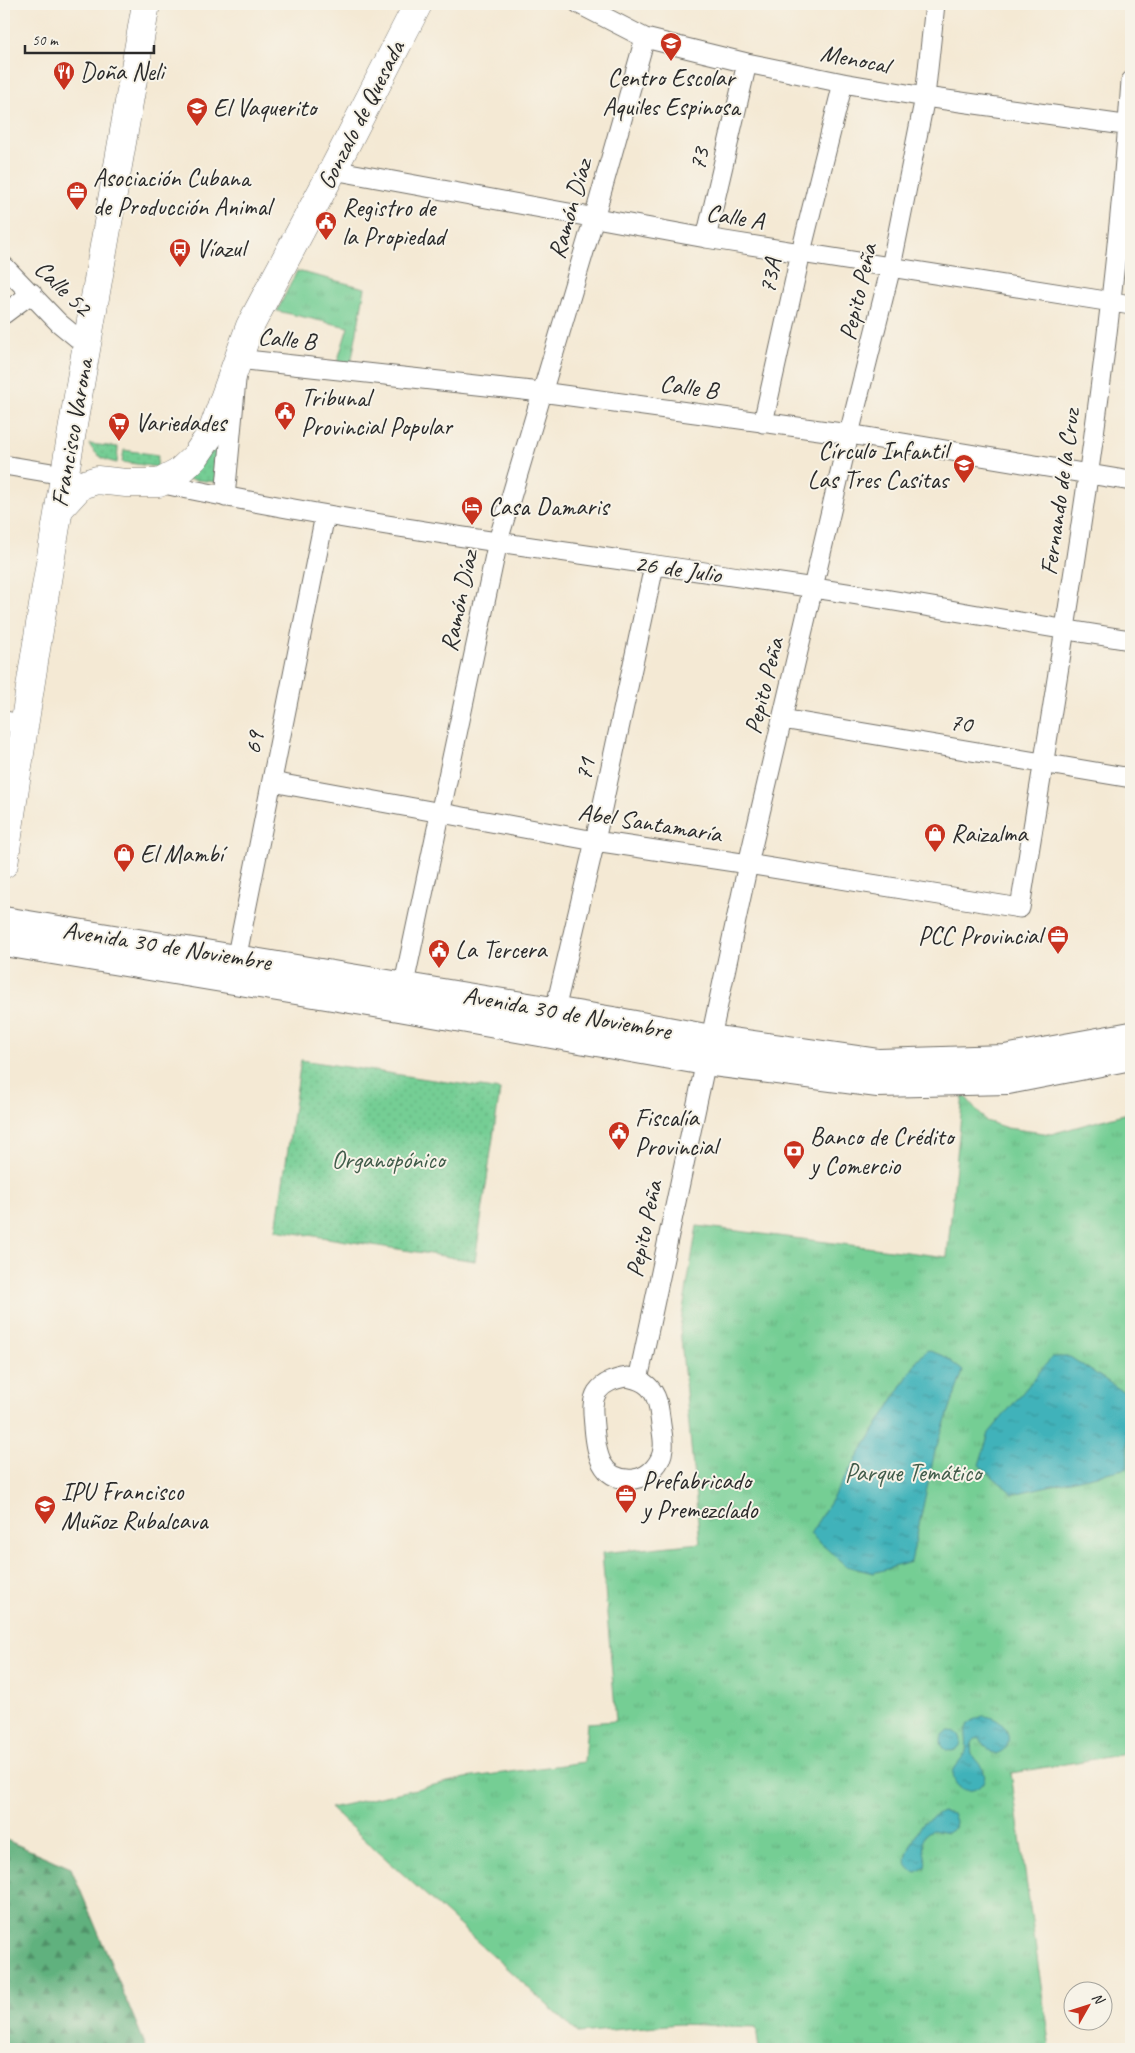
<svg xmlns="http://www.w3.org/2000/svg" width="1135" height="2053" viewBox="0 0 1135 2053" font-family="Caveat,sans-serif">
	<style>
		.forest { fill: url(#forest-firs); stroke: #466e54 }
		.park { fill: url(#park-tufts); stroke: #507c60 }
		.garden { fill: url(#garden-dots); stroke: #507c60 }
		.water { fill: url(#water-ripples); stroke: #366e72 }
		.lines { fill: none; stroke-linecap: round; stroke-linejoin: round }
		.minor-casing { stroke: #716e66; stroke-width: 21 }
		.secondary-casing { stroke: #716e66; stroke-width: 28 }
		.primary-casing { stroke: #716e66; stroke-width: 29 }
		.minor { stroke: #fff; stroke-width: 19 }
		.secondary { stroke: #fff; stroke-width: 26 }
		.primary { stroke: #fff; stroke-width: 28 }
		.labels { text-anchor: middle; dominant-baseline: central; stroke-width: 4; stroke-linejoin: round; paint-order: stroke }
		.street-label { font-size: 25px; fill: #2b2b2b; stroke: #f7f3e8 }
		.poi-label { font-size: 25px; fill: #2b2b2b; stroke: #f7f3e8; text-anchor: start }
		.park-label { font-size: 25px; fill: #415c4a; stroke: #f7f3e8 }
	</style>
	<defs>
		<pattern id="forest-firs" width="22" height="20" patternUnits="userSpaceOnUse" patternTransform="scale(1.25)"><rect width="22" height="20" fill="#60b17e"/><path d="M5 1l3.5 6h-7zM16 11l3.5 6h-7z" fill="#4f9067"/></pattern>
		<pattern id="park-tufts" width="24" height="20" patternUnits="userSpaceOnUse" patternTransform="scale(1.25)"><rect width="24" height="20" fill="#75ce94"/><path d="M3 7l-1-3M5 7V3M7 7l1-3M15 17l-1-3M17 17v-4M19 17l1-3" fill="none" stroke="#65b180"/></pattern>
		<pattern id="garden-dots" width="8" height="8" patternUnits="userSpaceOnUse" patternTransform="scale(1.25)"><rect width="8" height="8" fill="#75ce94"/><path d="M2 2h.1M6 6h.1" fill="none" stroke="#65b180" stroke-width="1.8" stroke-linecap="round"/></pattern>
		<pattern id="water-ripples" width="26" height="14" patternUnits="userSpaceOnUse" patternTransform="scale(1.25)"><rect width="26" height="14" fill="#41b2ba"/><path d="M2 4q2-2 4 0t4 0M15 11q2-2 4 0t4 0" fill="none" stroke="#379197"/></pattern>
	</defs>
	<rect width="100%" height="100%" fill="#f7f3e8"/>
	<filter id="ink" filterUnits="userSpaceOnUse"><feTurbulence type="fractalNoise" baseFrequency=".02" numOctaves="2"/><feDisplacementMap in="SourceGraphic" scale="10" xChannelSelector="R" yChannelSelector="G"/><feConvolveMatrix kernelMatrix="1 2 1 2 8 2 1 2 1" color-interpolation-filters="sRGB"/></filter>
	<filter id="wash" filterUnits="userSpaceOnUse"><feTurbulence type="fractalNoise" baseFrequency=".0096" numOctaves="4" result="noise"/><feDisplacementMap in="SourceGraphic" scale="20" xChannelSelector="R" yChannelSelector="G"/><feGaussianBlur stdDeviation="1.12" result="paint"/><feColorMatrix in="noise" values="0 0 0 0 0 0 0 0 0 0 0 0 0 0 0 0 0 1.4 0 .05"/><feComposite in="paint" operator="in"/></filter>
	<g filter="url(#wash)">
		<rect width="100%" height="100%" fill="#f4e9d4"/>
		<path class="forest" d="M4 1839 71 1868 147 2049H4Z"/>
		<path class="park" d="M297 271 365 288 351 364 337 363 348 327 277 311Z
			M963 1094 986 1121 1007 1128 1051 1134 1131 1112V1753L1011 1773 1050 2049H759L756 2027 679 2024 578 2033 330 1808 466 1778 584 1762 587 1723 616 1721 602 1553 700 1543 680 1328 697 1226 947 1257Z"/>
		<path class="garden" d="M224 424 216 482 187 479Z
			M89 444 118 447 117 463C103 460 96 456 89 444Z
			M124 450 158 455 157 467 122 462Z
			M301 1060 500 1090 475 1261 276 1230Z"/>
		<path class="water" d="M927 1350 944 1356 963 1371 935 1451 911 1562 873 1573 846 1566 810 1534 917 1361Z
			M1052 1357H1070L1127 1394 1128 1468 1013 1494 979 1465 989 1433Z
			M983 1716C1008 1717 1019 1748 995 1754L991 1753 979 1737C970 1739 969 1752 975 1759 982 1767 990 1776 980 1786 976 1790 970 1791 965 1790 956 1787 953 1780 953 1772 956 1764 964 1759 966 1751 969 1734 957 1725 983 1716Z
			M941 1741a10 10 0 1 1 20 0a10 10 0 1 1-20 0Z
			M942 1812 953 1814 956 1821 955 1828 947 1833 933 1830 927 1832C918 1843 928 1855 925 1867L917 1872C894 1868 914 1840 920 1828L923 1823Z"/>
	</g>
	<g filter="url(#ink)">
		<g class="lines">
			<g class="minor-casing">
				<path id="minor" d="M579 4 645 38 747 63 843 83 925 97 1131 126
					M333 170 706 238 1131 305
					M706 238 747 63
					M4 266 59 323 87 346
					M4 314 32 293
					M763 423 801 252 843 83
					M4 465 64 475
					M159 483C376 529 595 555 814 588 920 604 1025 624 1131 640
					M225 497 238 359 541 392 849 434 1131 481
					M782 719 1131 778
					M4 721 23 724
					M272 782 595 841 748 864 1020 908C1064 634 1113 359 1131 81
					M234 970 325 515
					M401 998 498 541 594 218 645 38
					M555 1010 595 841 654 566
					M627 1377C635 1379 642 1380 648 1386 659 1396 659 1411 661 1425 662 1432 664 1441 663 1448 662 1463 649 1477 634 1479 600 1482 596 1452 594 1426 593 1414 591 1402 597 1392 604 1382 615 1379 627 1377Z
					M638 1380 748 864 849 434 891 267 925 97 935 4"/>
			</g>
			<g class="secondary-casing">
				<path id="secondary" d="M4 920 619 1021 711 1038 879 1062 1005 1058 1131 1035
					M4 943 399 1008 705 1062 878 1084 1008 1081 1131 1057"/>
			</g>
			<g class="primary-casing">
				<path id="primary" d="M60 508 81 485 97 480 126 483H159L178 473 195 457 212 432 250 326 333 170 418 4
					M4 864C44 576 97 290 146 4"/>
			</g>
			<use href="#minor" class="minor"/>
			<use href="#secondary" class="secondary"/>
			<use href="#primary" class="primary"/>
		</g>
	</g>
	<defs>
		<g id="school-pin" transform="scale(1.125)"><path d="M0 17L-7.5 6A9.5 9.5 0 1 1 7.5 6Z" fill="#c8321e" stroke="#f7f3e8"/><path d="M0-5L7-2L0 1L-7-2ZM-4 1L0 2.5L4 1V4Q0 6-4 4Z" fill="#fff"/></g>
		<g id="restaurant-pin" transform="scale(1.125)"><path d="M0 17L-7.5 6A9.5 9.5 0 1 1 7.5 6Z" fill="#c8321e" stroke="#f7f3e8"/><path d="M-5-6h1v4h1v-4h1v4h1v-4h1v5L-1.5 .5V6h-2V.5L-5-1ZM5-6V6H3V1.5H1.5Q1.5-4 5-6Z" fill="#fff"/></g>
		<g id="office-pin" transform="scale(1.125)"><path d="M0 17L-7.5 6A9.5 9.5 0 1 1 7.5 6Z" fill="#c8321e" stroke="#f7f3e8"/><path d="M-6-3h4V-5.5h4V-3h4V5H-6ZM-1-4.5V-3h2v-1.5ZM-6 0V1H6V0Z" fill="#fff"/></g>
		<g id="civic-pin" transform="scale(1.125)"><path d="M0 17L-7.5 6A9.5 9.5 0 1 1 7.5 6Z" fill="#c8321e" stroke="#f7f3e8"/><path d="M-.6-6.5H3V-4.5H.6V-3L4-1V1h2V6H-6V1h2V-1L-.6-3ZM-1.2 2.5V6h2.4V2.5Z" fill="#fff"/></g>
		<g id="bus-pin" transform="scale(1.125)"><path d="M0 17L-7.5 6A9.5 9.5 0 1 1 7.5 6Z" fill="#c8321e" stroke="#f7f3e8"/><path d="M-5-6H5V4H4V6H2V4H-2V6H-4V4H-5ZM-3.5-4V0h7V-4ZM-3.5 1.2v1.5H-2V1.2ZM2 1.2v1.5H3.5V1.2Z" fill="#fff"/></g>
		<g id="supermarket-pin" transform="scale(1.125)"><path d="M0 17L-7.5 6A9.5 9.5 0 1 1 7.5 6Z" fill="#c8321e" stroke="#f7f3e8"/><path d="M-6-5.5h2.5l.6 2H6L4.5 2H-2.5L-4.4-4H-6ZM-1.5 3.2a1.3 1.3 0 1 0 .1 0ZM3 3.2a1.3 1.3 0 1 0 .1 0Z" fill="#fff"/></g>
		<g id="hotel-pin" transform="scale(1.125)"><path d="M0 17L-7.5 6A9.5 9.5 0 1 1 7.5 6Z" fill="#c8321e" stroke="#f7f3e8"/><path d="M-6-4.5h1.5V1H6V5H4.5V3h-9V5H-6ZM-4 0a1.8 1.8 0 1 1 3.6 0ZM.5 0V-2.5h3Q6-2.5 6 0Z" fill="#fff"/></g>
		<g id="shop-pin" transform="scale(1.125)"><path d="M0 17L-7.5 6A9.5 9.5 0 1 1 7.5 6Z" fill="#c8321e" stroke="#f7f3e8"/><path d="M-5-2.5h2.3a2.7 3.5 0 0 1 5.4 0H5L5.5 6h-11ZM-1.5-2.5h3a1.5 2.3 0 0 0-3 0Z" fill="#fff"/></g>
		<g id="bank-pin" transform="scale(1.125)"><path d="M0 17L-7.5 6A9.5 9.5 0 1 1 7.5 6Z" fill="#c8321e" stroke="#f7f3e8"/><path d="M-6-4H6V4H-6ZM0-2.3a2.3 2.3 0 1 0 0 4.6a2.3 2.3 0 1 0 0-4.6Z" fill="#fff"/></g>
	</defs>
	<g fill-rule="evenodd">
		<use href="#school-pin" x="671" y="43"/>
		<use href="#restaurant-pin" x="64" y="72"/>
		<use href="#school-pin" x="197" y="108"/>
		<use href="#office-pin" x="77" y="192"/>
		<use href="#civic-pin" x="326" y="222"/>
		<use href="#bus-pin" x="180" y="249"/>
		<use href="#civic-pin" x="285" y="412"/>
		<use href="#supermarket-pin" x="119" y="423"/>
		<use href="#school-pin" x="964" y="465"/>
		<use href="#hotel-pin" x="472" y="507"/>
		<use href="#shop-pin" x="935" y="834"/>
		<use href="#shop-pin" x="124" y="854"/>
		<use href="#office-pin" x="1058" y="936"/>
		<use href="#civic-pin" x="439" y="950"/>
		<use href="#civic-pin" x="619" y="1132"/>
		<use href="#bank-pin" x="794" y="1151"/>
		<use href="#office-pin" x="626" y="1495"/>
		<use href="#school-pin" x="45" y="1506"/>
	</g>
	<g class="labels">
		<g class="street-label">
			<text transform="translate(855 59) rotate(11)">Menocal</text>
			<text transform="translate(361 115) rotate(-63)">Gonzalo de Quesada</text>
			<text transform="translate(699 159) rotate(-77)">73</text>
			<text transform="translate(570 209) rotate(-74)">Ramón Díaz</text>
			<text transform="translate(735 217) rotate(9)">Calle A</text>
			<text transform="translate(770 276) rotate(-78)">73A</text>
			<text transform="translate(63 288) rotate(44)">Calle 52</text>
			<text transform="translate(858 292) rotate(-77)">Pepito Peña</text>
			<text transform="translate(287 339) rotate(6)">Calle B</text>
			<text transform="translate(689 387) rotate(8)">Calle B</text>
			<text transform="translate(72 433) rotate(-80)">Francisco Varona</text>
			<text transform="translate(1060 492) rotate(-82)">Fernando de la Cruz</text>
			<text transform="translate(678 569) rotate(8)">26 de Julio</text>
			<text transform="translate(459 601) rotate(-78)">Ramón Díaz</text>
			<text transform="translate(764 686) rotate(-76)">Pepito Peña</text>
			<text transform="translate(961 723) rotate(9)">70</text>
			<text transform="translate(254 743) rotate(-79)">69</text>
			<text transform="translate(585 769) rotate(-78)">71</text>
			<text transform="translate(650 823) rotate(9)">Abel Santamaría</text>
			<text transform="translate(167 946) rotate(9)">Avenida 30 de Noviembre</text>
			<text transform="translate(567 1013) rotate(10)">Avenida 30 de Noviembre</text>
			<text transform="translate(644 1229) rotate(-78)">Pepito Peña</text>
		</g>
		<g class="poi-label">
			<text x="80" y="72">Doña Neli</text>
			<text x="671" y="78" text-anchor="middle">Centro Escolar<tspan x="671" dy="29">Aquiles Espinosa</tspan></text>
			<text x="213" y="108">El Vaquerito</text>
			<text x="93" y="178">Asociación Cubana<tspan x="93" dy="29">de Producción Animal</tspan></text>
			<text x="342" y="208">Registro de<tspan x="342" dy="29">la Propiedad</tspan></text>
			<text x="196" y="249">Víazul</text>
			<text x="301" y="398">Tribunal<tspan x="301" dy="29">Provincial Popular</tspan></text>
			<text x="135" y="423">Variedades</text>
			<text x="948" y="451" text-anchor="end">Círculo Infantil<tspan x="948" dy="29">Las Tres Casitas</tspan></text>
			<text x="488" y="507">Casa Damaris</text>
			<text x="951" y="834">Raizalma</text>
			<text x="140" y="854">El Mambí</text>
			<text x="1042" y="936" text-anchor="end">PCC Provincial</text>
			<text x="455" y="950">La Tercera</text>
			<text x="635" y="1118">Fiscalía<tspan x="635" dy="29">Provincial</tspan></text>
			<text x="810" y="1137">Banco de Crédito<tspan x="810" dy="29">y Comercio</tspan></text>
			<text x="642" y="1481">Prefabricado<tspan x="642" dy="29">y Premezclado</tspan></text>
			<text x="61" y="1492">IPU Francisco<tspan x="61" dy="29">Muñoz Rubalcava</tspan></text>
		</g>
		<g class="park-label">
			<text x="388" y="1160">Organopónico</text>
			<text x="913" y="1473">Parque Temático</text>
		</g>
	</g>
	<rect width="1135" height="2053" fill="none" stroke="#f7f3e8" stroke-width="20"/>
	<g transform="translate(1088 2006) rotate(51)"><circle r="24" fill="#f7f3e8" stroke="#a5a39c"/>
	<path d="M0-4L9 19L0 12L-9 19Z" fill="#c8321e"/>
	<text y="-8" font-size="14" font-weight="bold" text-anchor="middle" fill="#2b2b2b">N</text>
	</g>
	<path d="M25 45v8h129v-8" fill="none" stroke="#2b2b2b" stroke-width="2.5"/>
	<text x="32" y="45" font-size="15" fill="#2b2b2b" stroke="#f7f3e8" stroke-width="4" paint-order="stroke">50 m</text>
</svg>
